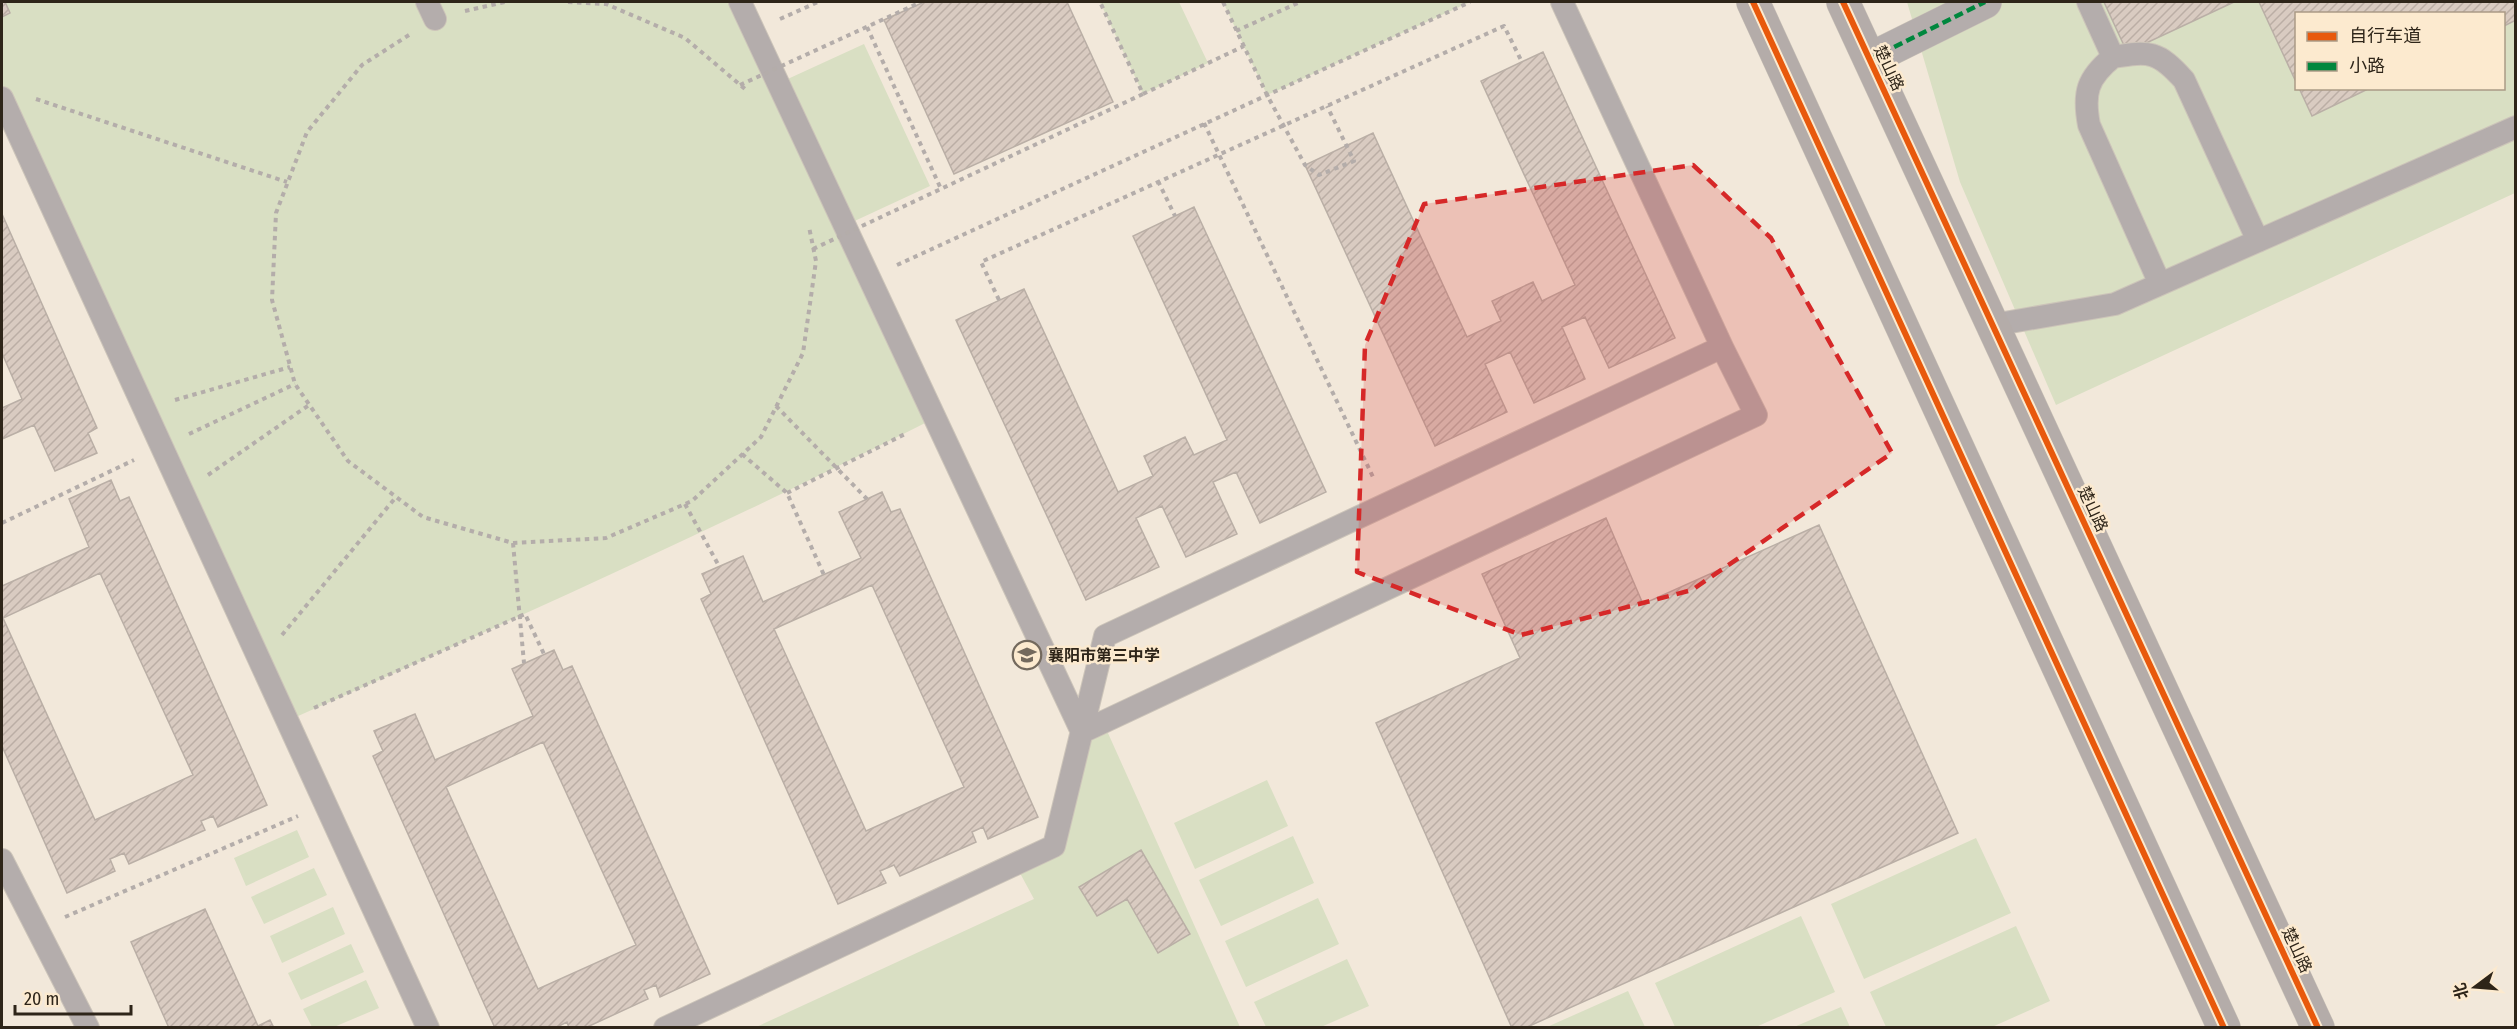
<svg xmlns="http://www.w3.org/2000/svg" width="2517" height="1029" viewBox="0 0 2517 1029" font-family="'Fira Sans Condensed','Noto Sans SC',sans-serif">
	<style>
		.grass { fill: #d9dfc3; fill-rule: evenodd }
		.building { fill: url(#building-hatch); stroke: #baafa6; stroke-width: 1.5; fill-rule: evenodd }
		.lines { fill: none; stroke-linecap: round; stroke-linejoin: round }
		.service-casing { stroke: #ccc4b9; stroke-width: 24 }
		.pedestrian-casing { stroke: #ccc4b9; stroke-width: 34 }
		.secondary-casing { stroke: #ccc4b9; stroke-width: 34 }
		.path { stroke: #b4adaa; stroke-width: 4; stroke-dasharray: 4.5 4.5; stroke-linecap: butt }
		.service { stroke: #b4adac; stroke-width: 22 }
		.pedestrian { stroke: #b4adac; stroke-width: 33 }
		.secondary { stroke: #b4aca9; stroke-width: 33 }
		.path-bridge { stroke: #b4adaa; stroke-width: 4; stroke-dasharray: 4.5 4.5; stroke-linecap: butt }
		.quiet { stroke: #00873e; stroke-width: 4.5; stroke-dasharray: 9 4.5; stroke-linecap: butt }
		.cycleway-casing { stroke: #fceacf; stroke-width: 10 }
		.cycleway { stroke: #e8590c; stroke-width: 6 }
		.marked { fill: #d62828; fill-opacity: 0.2; stroke: #d62828; stroke-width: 4.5; stroke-dasharray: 12 8; stroke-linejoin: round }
		.labels { text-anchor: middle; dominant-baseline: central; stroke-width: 5; stroke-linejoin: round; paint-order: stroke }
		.street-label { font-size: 16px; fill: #2e2519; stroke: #fceacf }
		.poi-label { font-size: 16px; font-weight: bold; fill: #2e2519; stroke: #fceacf; text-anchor: start }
	</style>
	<defs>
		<pattern id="building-hatch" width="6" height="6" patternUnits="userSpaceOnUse" patternTransform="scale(1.5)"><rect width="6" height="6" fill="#d9cbc1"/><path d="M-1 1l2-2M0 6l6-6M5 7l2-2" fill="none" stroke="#bbaea5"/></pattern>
	</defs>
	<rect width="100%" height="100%" fill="#f2e8da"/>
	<path class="grass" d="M2 2H740L779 83 864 44 930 186 846 225 935 418C722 526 505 623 287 721L2 98Z
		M1100 2H1179L1208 63 1143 94Z
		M1223 2H1470L1267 95Z
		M1907 2H2515V193L2056 405 1960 182ZM2296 14H2504V88H2296Z
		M1103 722 1240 1027 754 1028 1034 899 1015 864 1055 841 1082 732Z
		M1267 780 1288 826 1195 869 1174 823Z
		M297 830 309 857 246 886 234 858Z
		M1293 836 1314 883 1221 926 1199 880Z
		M1976 838 2011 913 1864 979 1831 904Z
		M314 868 327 895 264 924 251 897Z
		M1318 898 1339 944 1246 987 1225 941Z
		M333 907 345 934 282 963 270 936Z
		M1801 916 1835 992 1756 1027H1675L1655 983Z
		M2016 926 2050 1001 1992 1027H1886L1870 992Z
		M351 944 364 972 301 1000 288 973Z
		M1347 959 1369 1006 1321 1027H1266L1254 1002Z
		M366 980 379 1008 334 1027H312L303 1009Z
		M1628 991 1645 1027H1547Z
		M1841 1007 1850 1027H1794Z"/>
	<path class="building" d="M2 2H5L10 13 2 17Z
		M924 2H1067L1113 102 954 174 884 20Z
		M2104 2H2234L2127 52Z
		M2259 2H2516V20L2504 26V14H2296V82Z
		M1543 52 1675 338 1609 368 1585 317 1562 327 1585 379 1534 403 1510 352 1485 364 1507 412 1435 446 1305 165 1373 133 1467 337 1501 321 1492 301 1533 282 1542 301 1575 285 1481 81Z
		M2299 88H2370L2312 116Z
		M1194 207 1326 492 1260 523 1236 472 1213 482 1237 534 1186 557 1162 506 1136 518 1159 567 1086 600 956 320 1024 289 1118 492 1153 476 1144 456 1185 437 1194 455 1227 440 1133 236Z
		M2 214 97 428 88 433 97 453 55 471 34 425 2 439V408L22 399 2 353Z
		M111 480 120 501 129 497 267 805 218 827 213 816 201 821 205 830 129 864 124 853 110 859 115 871 67 893 2 746V586L89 547 69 499ZM100 573 193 775 95 820 3 618Z
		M882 492 891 512 900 509 1038 817 988 839 983 827 972 832 976 842 900 876 894 865 880 871 886 883 838 904 701 599 711 594 702 574 743 556 763 602 861 558 839 512ZM872 585 964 787 866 831 774 629Z
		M1606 518 1643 604 1819 525 1958 833 1525 1028H1512L1376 723 1520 658 1482 574Z
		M554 650 563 670 572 666 710 974 660 997 656 985 644 990 648 999 585 1028H569L567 1022 555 1028H495L373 756 383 751 374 731 415 714 435 760 533 716 512 669ZM543 742 636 945 538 989 446 787Z
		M1141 850 1190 934 1158 953 1127 899 1097 916 1079 887Z
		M205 909 258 1026 270 1020 274 1028H169L131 942Z"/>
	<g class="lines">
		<g class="service-casing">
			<path id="service" d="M427 2 435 19
				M740 2 1082 732 1756 415 1722 347
				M2088 2 2113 57C2087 78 2083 93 2089 125L2160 284
				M2113 57C2150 51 2158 51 2184 80L2258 241
				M2 98 428 1028
				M1993 325 2115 304 2516 127
				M2 860 88 1028
				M665 1028 1054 846 1105 636 1722 347 1562 2"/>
		</g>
		<g class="pedestrian-casing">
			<path id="pedestrian" d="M1870 59 1985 2"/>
		</g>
		<g class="secondary-casing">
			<path id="secondary" d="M1753 2 2224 1028
				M1843 2 2318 1028"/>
		</g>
		<path class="path" d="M568 2 606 4 685 38 745 89
			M1223 2 1267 95 1305 165 1319 175 1354 161 1327 106
			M465 11 505 2
			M780 19 818 2
			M867 27 941 189
			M1236 31 1300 2
			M409 35 362 65 307 132 276 213 272 300 295 384 348 461 423 517 513 543 606 538 692 501 761 437 803 353 816 261 809 227
			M1143 94 1244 46
			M36 99 287 182
			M1204 123 1373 477
			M1158 181 1175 216
			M897 265 1470 2
			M175 400 290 367
			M189 434 295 384
			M742 454 787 493 824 575
			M208 475 309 405
			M787 493 907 433
			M685 504 719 566
			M2 523 134 460
			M282 635 396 497
			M314 708 525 614 544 654
			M65 917 298 816"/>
		<use href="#service" class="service"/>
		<use href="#pedestrian" class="pedestrian"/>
		<use href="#secondary" class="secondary"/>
		<path class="path-bridge" d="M740 85 921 2
			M813 249 1143 94 1100 2
			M999 300 981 262 1504 26 1522 62
			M776 406 867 499
			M513 543 524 663"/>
		<path class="quiet" d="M1870 59 1985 2"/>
		<g class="cycleway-casing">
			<path id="cycleway" d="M1753 2 2224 1028
				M1843 2 2318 1028"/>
		</g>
		<use href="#cycleway" class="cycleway"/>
	</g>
	<path class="marked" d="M1693 165 1771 238 1892 453 1692 590 1521 635 1357 572 1365 345 1424 204Z"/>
	<defs>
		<g id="school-ring" transform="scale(1.5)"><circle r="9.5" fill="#fceacf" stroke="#73695d" stroke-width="1.5"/><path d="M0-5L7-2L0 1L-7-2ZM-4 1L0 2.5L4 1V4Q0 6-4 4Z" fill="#73695d"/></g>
	</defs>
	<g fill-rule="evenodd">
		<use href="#school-ring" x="1027" y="655"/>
	</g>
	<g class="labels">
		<g class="street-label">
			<text transform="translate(1889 68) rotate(65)">楚山路</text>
			<text transform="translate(2093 509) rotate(65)">楚山路</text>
			<text transform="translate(2297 950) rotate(65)">楚山路</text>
		</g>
		<g class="poi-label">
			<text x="1048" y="655">襄阳市第三中学</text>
		</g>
	</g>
	<rect width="2517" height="1029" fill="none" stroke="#2e2519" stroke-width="6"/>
	<rect x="2295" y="12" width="210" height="78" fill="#fceacf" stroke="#aa9b86" stroke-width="1.5"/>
	<rect x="2307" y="32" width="30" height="9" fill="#e8590c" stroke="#aa9b86" stroke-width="1.5"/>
	<text x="2349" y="42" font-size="18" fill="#2e2519">自行车道</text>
	<rect x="2307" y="62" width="30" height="9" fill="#00873e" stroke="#aa9b86" stroke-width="1.5"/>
	<text x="2349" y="72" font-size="18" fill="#2e2519">小路</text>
	<g transform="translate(2475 987) rotate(254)" stroke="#fceacf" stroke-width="4.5" paint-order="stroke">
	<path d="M0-4.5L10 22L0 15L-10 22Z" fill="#2e2519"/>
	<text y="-9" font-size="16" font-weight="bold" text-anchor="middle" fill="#2e2519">北</text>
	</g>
	<path d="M15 1005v9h116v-9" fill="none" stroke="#2e2519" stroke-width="3"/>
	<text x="24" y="1005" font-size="18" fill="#2e2519" stroke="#fceacf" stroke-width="4.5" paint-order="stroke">20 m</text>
</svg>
